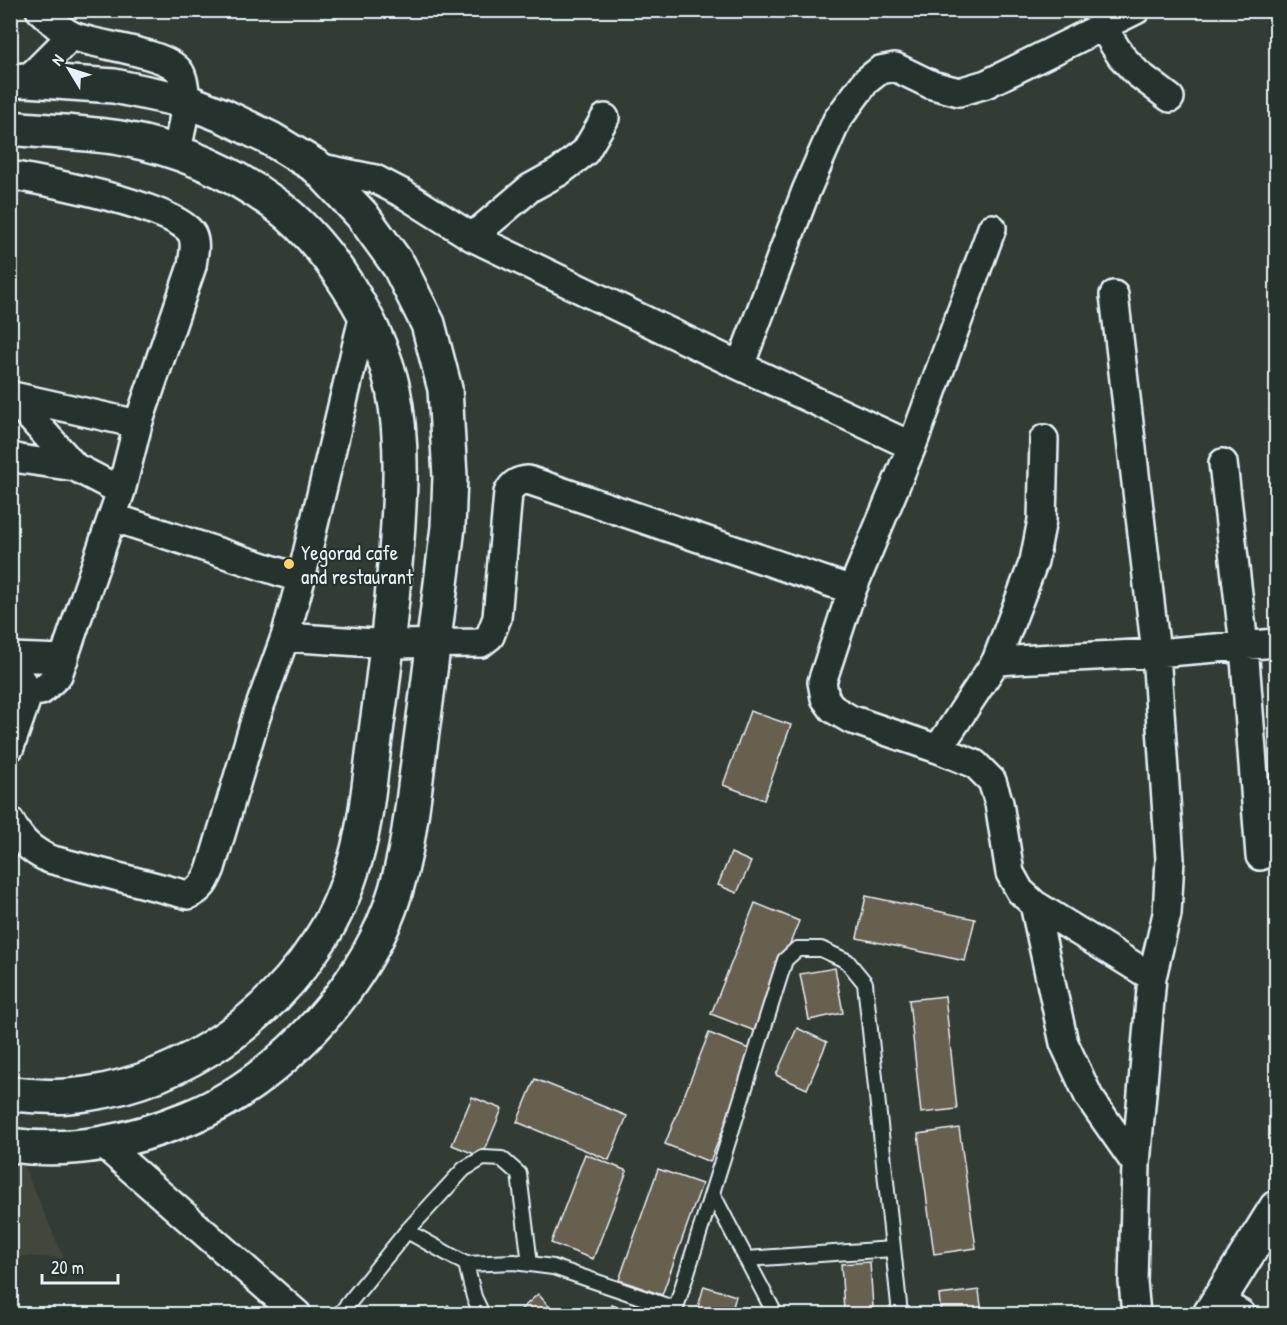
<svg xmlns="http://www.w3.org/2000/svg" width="1287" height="1325" viewBox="0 0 1287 1325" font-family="'Patrick Hand',sans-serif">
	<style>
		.built { fill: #43473c }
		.building { fill: #676050; stroke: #e8f1f8; stroke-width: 1.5 }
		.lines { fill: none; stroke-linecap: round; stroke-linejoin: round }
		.service-casing { stroke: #e8f1f8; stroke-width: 18 }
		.minor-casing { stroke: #e8f1f8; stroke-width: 32 }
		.tertiary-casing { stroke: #e8f1f8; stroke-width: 38 }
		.secondary-casing { stroke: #e8f1f8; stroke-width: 38 }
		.service { stroke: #26332d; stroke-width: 14 }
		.minor { stroke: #26332d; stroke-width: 27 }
		.tertiary { stroke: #26332d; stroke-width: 33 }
		.secondary { stroke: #26332d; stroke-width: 33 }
		.poi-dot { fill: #ffd166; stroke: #26332d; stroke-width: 2 }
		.labels { text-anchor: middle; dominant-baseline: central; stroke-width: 4.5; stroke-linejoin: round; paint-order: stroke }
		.poi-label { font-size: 21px; fill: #e8f1f8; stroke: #26332d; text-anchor: start }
	</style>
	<rect width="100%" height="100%" fill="#333c34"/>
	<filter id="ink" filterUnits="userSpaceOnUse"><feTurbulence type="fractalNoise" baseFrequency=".0167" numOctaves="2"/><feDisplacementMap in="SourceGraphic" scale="12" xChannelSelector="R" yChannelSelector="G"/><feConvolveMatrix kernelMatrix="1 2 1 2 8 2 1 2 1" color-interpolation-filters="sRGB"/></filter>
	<g filter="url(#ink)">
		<path class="built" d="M11 1137 64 1258 11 1256Z"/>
		<path class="building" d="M750 711 791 725 764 800 723 785Z
			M731 853 751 862 737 893 718 885Z
			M866 896 975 919 965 961 857 938Z
			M755 903 799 921 755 1031 711 1014Z
			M835 968 843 1013 809 1020 800 974Z
			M945 996 957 1109 921 1113 909 1000Z
			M797 1028 827 1042 807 1089 776 1075Z
			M709 1033 754 1051 710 1162 665 1144Z
			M535 1079 627 1116 609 1160 517 1122Z
			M472 1097 502 1109 482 1157 452 1145Z
			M959 1128 976 1248 934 1254 918 1134Z
			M585 1154 627 1171 593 1259 551 1243Z
			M658 1169 702 1184 662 1295 619 1280Z
			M870 1262 873 1308 844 1310 841 1264Z
			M704 1286 736 1296 731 1314H696Z
			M979 1290 982 1314H941L939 1295Z
			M538 1294 556 1314H516Z
			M448 1305 456 1314H436Z
			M612 1305 638 1314H608Z"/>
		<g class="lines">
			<g class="service-casing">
				<path id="service" d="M712 1193 775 1314
					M407 1231 466 1264 514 1262 553 1267 676 1309
					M746 1259 893 1249
					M466 1264 474 1297 482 1314
					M340 1314 407 1231 464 1169 483 1158 502 1159 519 1174 530 1264
					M674 1314 785 960 797 949H821L847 961 865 983 900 1314"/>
			</g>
			<g class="minor-casing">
				<path id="minor" d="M40 10C50 19 61 31 73 36 96 46 171 52 181 74 191 99 181 127 177 152
					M1102 26 1121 56 1137 73 1170 98
					M27 80 71 36
					M317 167 375 179 404 194 472 237 740 366 912 446
					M10 175C43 181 177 206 192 234 197 245 193 255 192 266L138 424 13 396
					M992 228 912 446 852 590 822 682 825 698 833 709 850 719 938 749 975 764 992 781 999 803 1010 873 1020 891 1034 904 1152 977
					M472 237 530 188 559 172 585 152 605 118
					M1114 295 1156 653 1170 859 1167 914 1152 977 1136 1164 1133 1282 1136 1314
					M364 314 301 579 285 637 389 644 481 643 490 636 497 618 508 493C513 483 518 481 528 480L852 590
					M740 366 806 191 837 120 866 81 880 70 895 67 932 85 959 92 986 84 1136 10
					M10 395 75 467 121 491 58 675 41 691 29 692 10 664
					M10 456 20 459 75 467
					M1223 463 1244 646 1260 856
					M121 491 138 424
					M112 517 301 579
					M10 657 64 659
					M996 661 1156 653 1276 643
					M10 747 29 692
					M938 749 996 661 1034 561 1042 520 1044 439
					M10 821C21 841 29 849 49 859L188 895C202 890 206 880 211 868L256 717 285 637
					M1034 904 1064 1043 1089 1097 1136 1164
					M103 1144 297 1314
					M1218 1301 1241 1314"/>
			</g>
			<g class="tertiary-casing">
				<path id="tertiary" d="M1210 1314 1276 1208"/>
			</g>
			<g class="secondary-casing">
				<path id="secondary" d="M10 81 27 80 114 86 186 101 224 116 271 139 317 167 362 215 399 266 428 324 445 389 450 477 448 527C439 600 430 674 420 747 412 807 408 869 383 925 348 1004 269 1086 188 1118 130 1141 73 1154 10 1145
					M10 128C48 132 88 132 125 139 179 149 231 172 275 204 328 243 379 325 393 389 404 443 400 499 396 553 391 616 384 677 375 739 369 783 366 830 351 873 343 898 332 923 317 944 263 1027 168 1088 68 1096 49 1098 29 1095 10 1094"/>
			</g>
			<use href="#service" class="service"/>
			<use href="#minor" class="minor"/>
			<use href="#tertiary" class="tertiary"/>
			<use href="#secondary" class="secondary"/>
		</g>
	</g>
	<circle class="poi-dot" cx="289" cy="564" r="6"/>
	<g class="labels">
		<g class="poi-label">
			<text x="301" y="552">Yegorad cafe<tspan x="301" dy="24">and restaurant</tspan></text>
		</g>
	</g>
	<rect width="1287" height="1325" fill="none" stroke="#26332d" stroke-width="36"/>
	<rect x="18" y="18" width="1251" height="1289" fill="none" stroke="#e8f1f8" stroke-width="2" filter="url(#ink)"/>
	<g transform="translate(69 69) rotate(308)" stroke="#26332d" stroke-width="4.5" paint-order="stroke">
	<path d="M0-4.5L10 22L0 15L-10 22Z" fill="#e8f1f8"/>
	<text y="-9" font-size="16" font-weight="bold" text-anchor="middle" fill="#e8f1f8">N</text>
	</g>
	<path d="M42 1274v9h76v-9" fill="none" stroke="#e8f1f8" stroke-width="3"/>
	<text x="51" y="1274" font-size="18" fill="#e8f1f8" stroke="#26332d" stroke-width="4.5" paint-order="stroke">20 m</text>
</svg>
